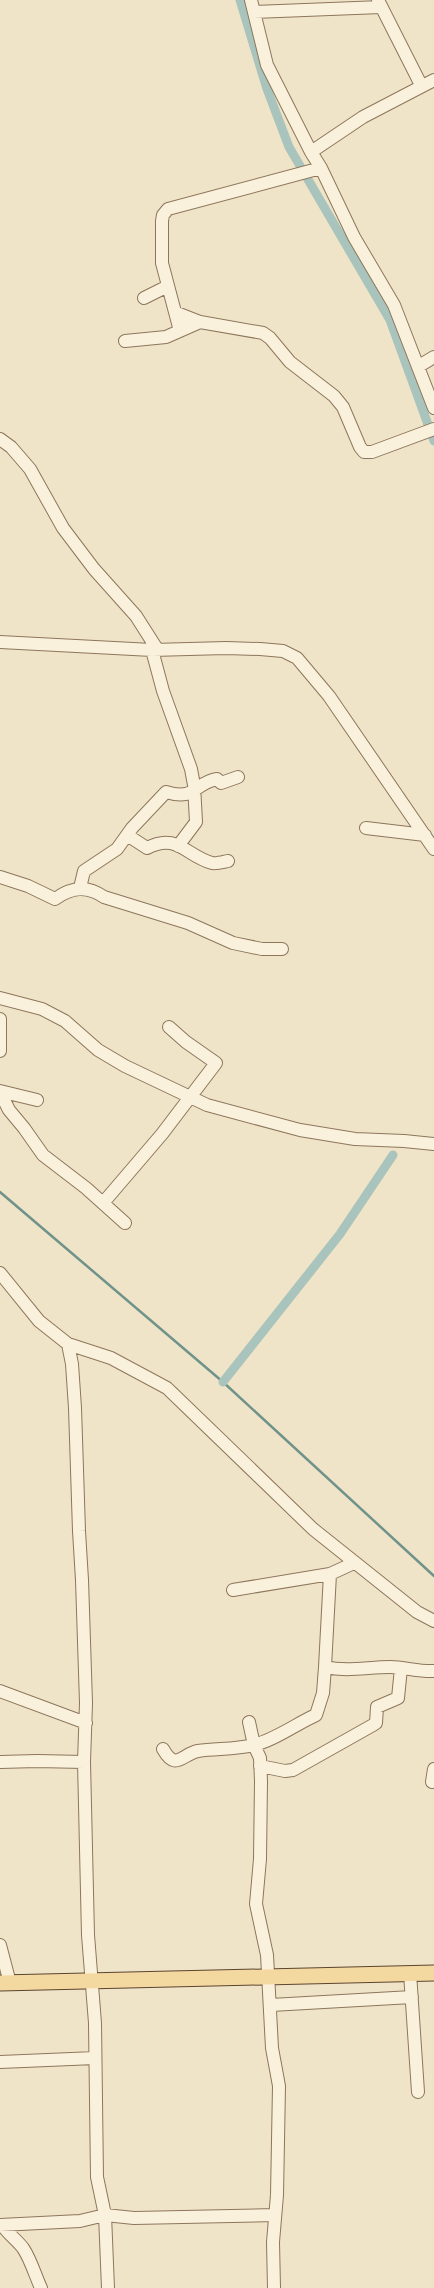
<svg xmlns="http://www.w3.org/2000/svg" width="434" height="2288" viewBox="0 0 434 2288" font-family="'Source Serif 4',serif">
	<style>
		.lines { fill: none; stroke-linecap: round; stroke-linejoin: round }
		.stream { stroke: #6f938a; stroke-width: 2.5 }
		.canal { stroke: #a9c4bc; stroke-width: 9 }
		.minor-casing { stroke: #8d765c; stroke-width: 14 }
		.major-casing { stroke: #5b4430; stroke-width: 17 }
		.minor { stroke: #faf1dc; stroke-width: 12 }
		.major { stroke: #f3d9a0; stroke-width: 15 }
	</style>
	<rect width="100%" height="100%" fill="#f0e4c8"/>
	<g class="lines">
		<path class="stream" d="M0 1192 223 1382 434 1576"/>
		<path class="canal" d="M240 0 267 89 289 147 390 320 434 441
			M223 1382 340 1234 393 1155"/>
		<g class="minor-casing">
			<path id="minor" d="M251 0 267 65 311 152
				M378 0 421 85
				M254 12 381 7
				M434 80 363 117 311 152 321 168 354 237 394 305 434 408
				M144 298 168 286
				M177 313 200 322 263 333 270 338 290 362 334 396 343 407 360 447 364 452H372L434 429
				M180 331 162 263V221L163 215 168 209 321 168
				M125 341 166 337 200 322
				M419 366 434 357
				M0 439 11 447 30 469 63 528 94 569 136 616 157 649
				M0 642 152 650 226 648 260 649 283 651 297 658 329 696 434 849
				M152 650 163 691 191 769 194 785 196 822 178 846
				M366 828 425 835
				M127 835 147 848C177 832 186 856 212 863 216 864 223 862 228 861
				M0 877 28 886 55 899C71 887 87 885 104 897L188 923 233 943 262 949H282
				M80 888 84 871 117 849 132 828 166 792C196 801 194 783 217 779L221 783 238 777
				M0 998 42 1009 65 1021 98 1050 125 1066 207 1105 300 1130 355 1139 404 1141 434 1144
				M0 1019V1051
				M0 1091 37 1100
				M0 1092 9 1110 24 1128 43 1155 86 1188 125 1223
				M103 1203 162 1134 216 1063 186 1042 169 1027
				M0 1273 39 1321 68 1344 111 1358 167 1388 313 1529 417 1612 434 1621
				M68 1344 72 1364 75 1408 79 1531 82 1580 86 1703 84 1762 88 1935 95 2023 97 2177 105 2215 108 2288
				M233 1590 330 1574 354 1563
				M325 1667 330 1574
				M0 1691 86 1723
				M249 1722 254 1745 260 1758 261 1781 260 1859 256 1904 267 1955 272 2048 279 2086 277 2195 273 2242 274 2288
				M163 1749C176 1772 182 1754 198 1751 216 1748 234 1750 253 1745 273 1741 296 1724 316 1715L323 1693 325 1667C347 1672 368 1667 390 1667 405 1667 419 1672 434 1671
				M0 1762 37 1761 84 1762
				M260 1766 285 1771 293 1770 373 1725 376 1723 377 1707 398 1698 401 1668
				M432 1782 434 1769
				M0 1945 10 1983
				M410 1973 418 2092
				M271 2005 412 1997
				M0 2062 95 2058
				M0 2225 80 2221 105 2215 134 2218 275 2215
				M2 2225C8 2234 16 2239 23 2248 31 2260 35 2275 41 2288"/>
		</g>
		<g class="major-casing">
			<path id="major" d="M0 1983 434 1973"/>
		</g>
		<use href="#minor" class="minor"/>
		<use href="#major" class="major"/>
	</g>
</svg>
